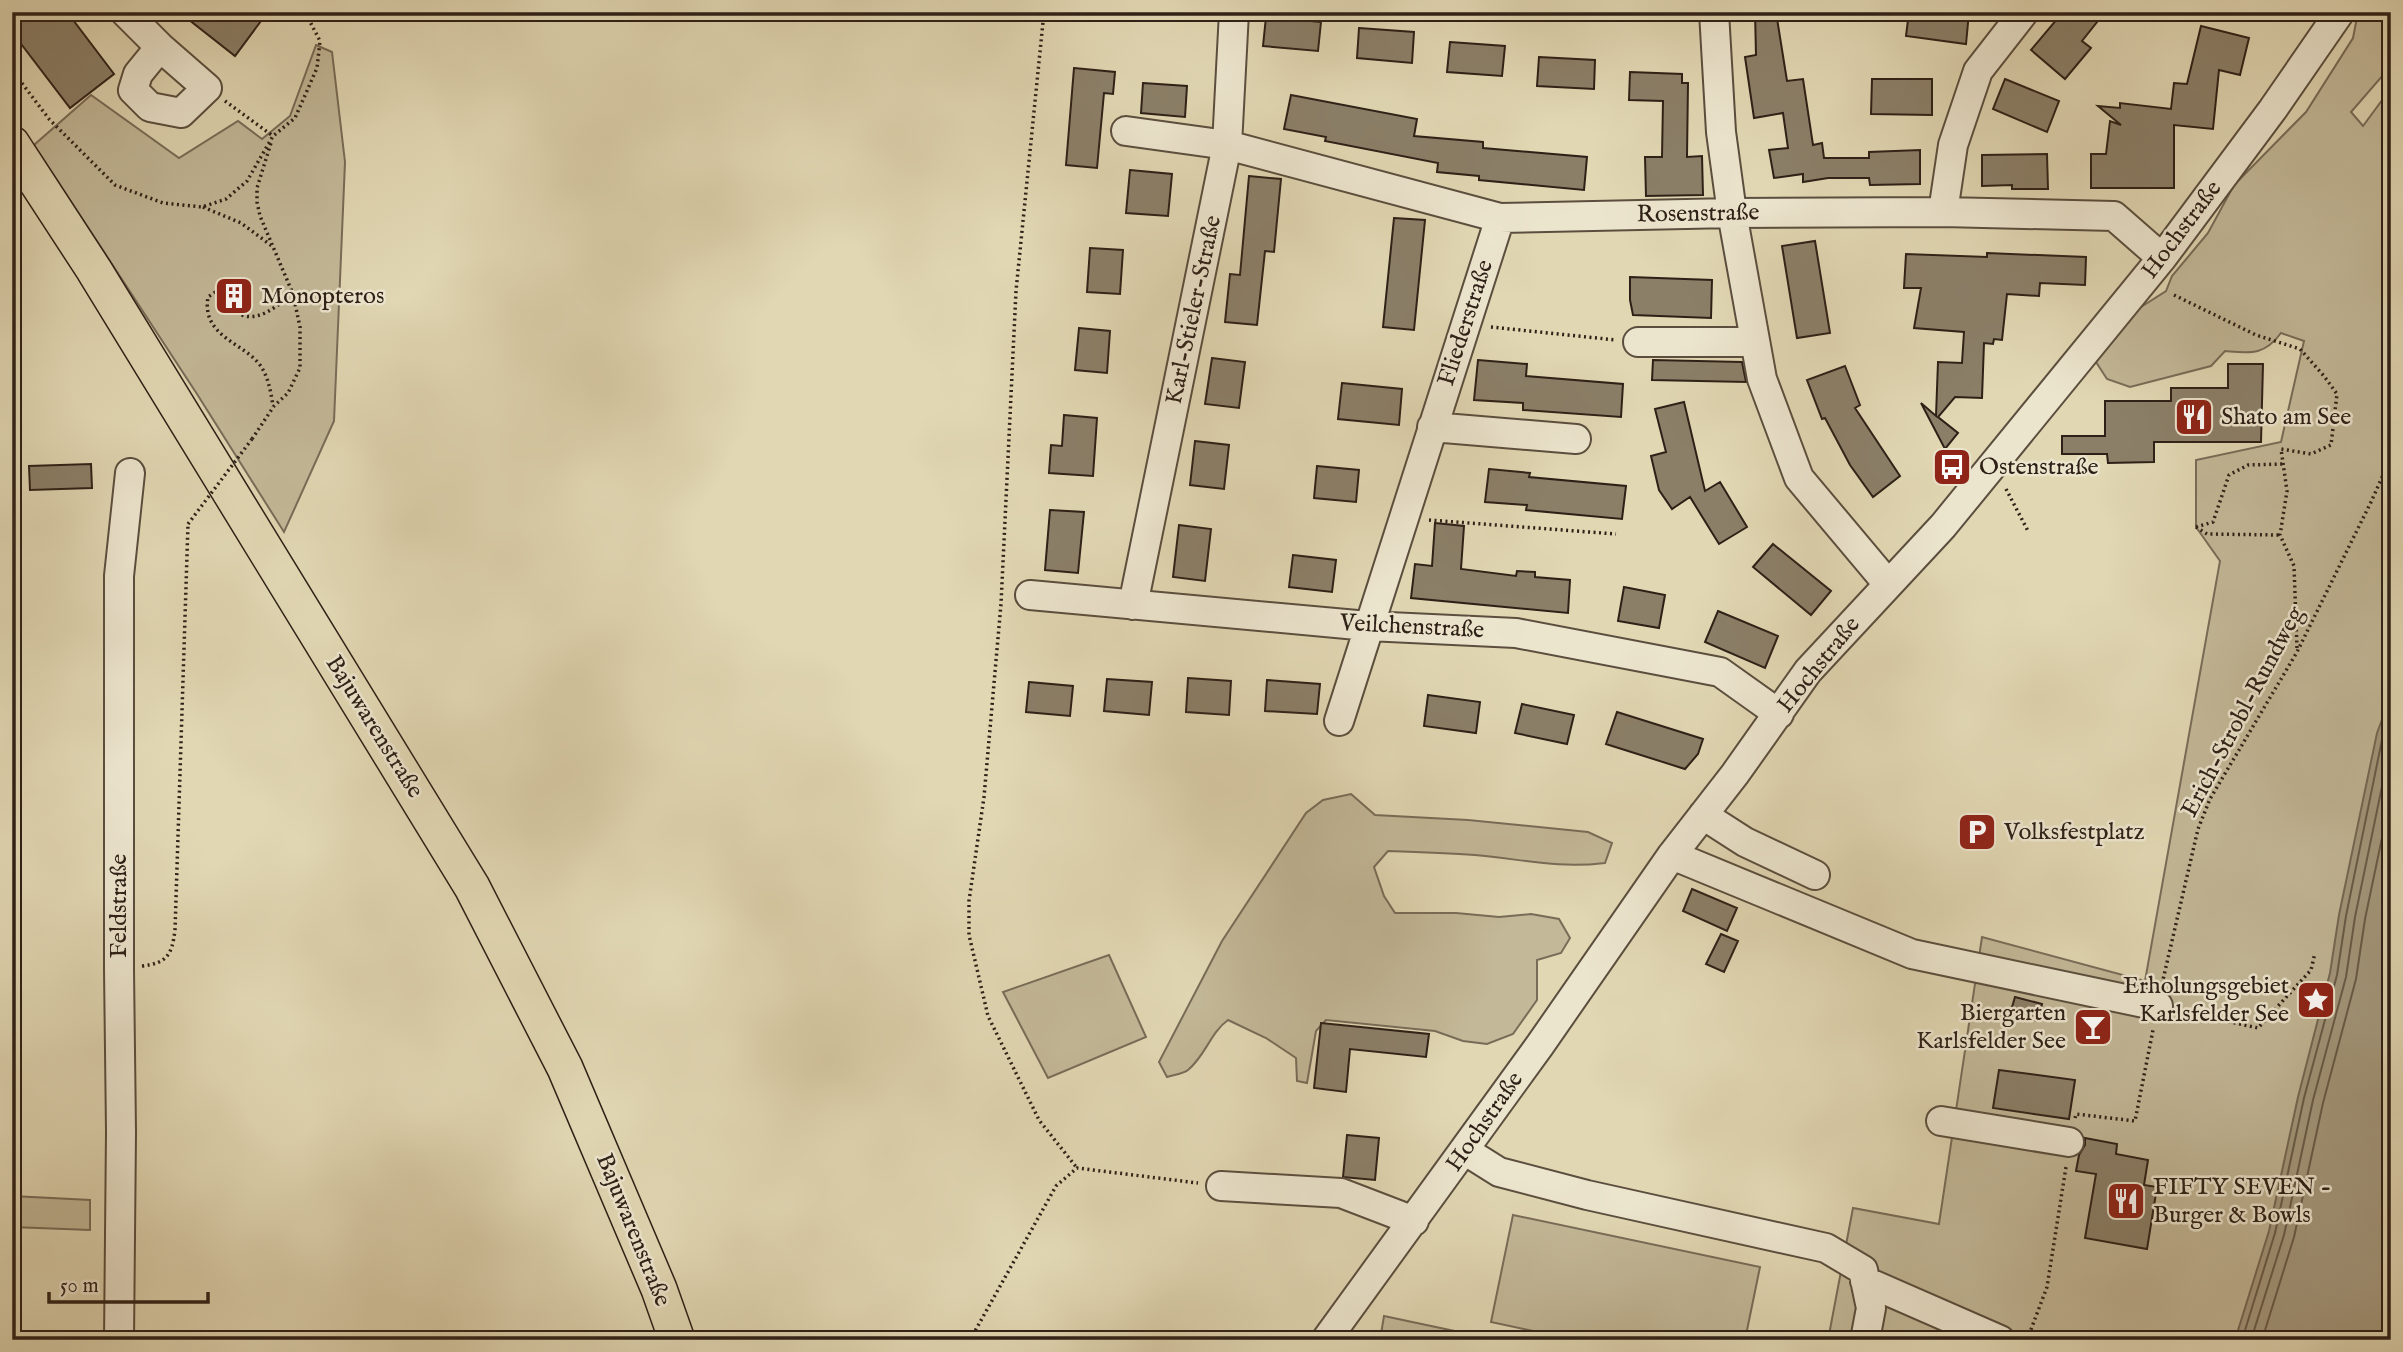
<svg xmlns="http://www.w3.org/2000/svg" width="2403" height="1352" viewBox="0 0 2403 1352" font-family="'IM FELL English',serif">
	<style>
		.green { fill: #c3b898; stroke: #786c58; stroke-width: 2 }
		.water { fill: #a4997e; stroke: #756955; stroke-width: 2 }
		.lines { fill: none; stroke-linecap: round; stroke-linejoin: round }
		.shore { stroke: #695c4a; stroke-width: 2 }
		.building { fill: #8b7f68; stroke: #2e2017; stroke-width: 2 }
		.minor-casing { stroke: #5b4e3e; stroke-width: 32 }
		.major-casing { stroke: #2e2017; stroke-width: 38 }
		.path { stroke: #2e2017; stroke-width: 3.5; stroke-dasharray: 2 3.5; stroke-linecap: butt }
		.minor { stroke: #ece5ce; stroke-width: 28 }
		.major { stroke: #e1d7b3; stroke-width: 35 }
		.path-bridge { stroke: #2e2017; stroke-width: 3.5; stroke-dasharray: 2 3.5; stroke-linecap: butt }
		.labels { text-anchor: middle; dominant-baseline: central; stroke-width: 5; stroke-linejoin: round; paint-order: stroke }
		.street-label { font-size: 24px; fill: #2e2017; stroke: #ece5ce }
		.poi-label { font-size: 24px; fill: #2e2017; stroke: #ece5ce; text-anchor: start }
	</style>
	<rect width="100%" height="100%" fill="#e1d7b3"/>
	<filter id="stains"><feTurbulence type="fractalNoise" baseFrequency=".00286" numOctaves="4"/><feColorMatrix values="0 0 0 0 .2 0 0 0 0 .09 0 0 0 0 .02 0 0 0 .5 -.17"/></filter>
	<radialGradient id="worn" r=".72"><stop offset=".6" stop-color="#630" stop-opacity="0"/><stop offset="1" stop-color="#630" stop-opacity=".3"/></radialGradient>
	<path class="green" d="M2358 12H2391V66L2351 112 2363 126 2391 88V1340H1828L1853 1208 1939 1224 1982 937 2145 981 2220 561 2196 527V460L2281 442 2304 341 2281 333C2264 356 2250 353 2225 351L2211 366 2130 387 2107 379 2096 362 2119 326 2141 307 2166 291 2172 276 2208 233 2234 185 2306 112 2353 38Z
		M316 45 332 52 345 162 334 421 284 532 197 394 34 145 91 95 179 158 238 121 262 139 290 116Z
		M1351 794 1375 815 1468 820 1588 832 1612 843 1605 863C1557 869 1522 859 1475 855 1446 853 1417 852 1388 851L1374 867 1384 896 1395 913H1456L1499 917 1531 914 1559 919 1570 938 1561 953 1537 960V1000L1513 1034 1487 1044 1463 1041 1435 1031 1326 1020 1316 1031 1307 1083 1297 1081 1296 1058 1266 1038 1228 1020C1210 1033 1206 1055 1188 1070 1183 1074 1173 1075 1167 1077L1159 1062 1222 941 1306 813 1323 800Z
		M1109 955 1146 1037 1048 1078 1003 992Z
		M12 1196 90 1200V1230L12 1227Z
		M1513 1215 1760 1267 1745 1340H1575L1491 1322Z
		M1384 1316 1497 1340H1380Z"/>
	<path class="water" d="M2391 696V1340H2235L2269 1231 2298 1097 2330 973 2339 915 2377 733Z"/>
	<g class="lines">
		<path class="shore" d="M2242 1340 2275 1233 2304 1098 2337 975 2346 916 2383 735 2391 716
			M2251 1340 2284 1235 2313 1100 2346 977 2355 917 2391 743
			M2262 1340 2294 1237 2323 1103 2356 979 2365 919 2391 795"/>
	</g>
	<path class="building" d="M12 12H67L114 74 70 108 12 32Z
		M179 12H249L261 21 235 56Z
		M1755 12H1776L1787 81 1803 79 1813 145 1822 143 1824 158H1869V152L1920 150V184L1870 185 1869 178H1828L1803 182V174L1774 178 1769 150 1788 148 1783 113 1754 118 1745 57 1756 55Z
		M1909 12H1969L1966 44 1906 36Z
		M2063 12H2105L2082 41 2091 48 2065 79 2031 50Z
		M1266 17 1321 22 1318 51 1263 46Z
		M2201 26 2249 38 2240 75 2219 70 2213 129 2174 125V188H2091V154H2106L2110 121 2121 125 2098 106 2120 108V103L2171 109 2174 83 2187 84Z
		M1359 28 1414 32 1412 63 1357 58Z
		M1450 42 1505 46 1502 76 1447 72Z
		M1539 57 1595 60 1594 89 1537 86Z
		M1074 68 1115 72 1113 94 1104 93 1097 168 1066 165Z
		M1630 72 1682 74V83H1688L1687 157 1702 156 1703 195 1646 196 1645 157H1662L1663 101 1629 100Z
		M1872 79H1932V115L1871 114Z
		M2005 79 2059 101 2047 132 1993 109Z
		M1143 83 1187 86 1185 117 1141 113Z
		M1291 95 1417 119 1414 136 1483 142V148L1587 157 1584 190 1479 180V176L1437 172 1438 163 1325 141 1326 137 1284 129Z
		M2047 154 2048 189H2012V185L1982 186V155Z
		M1130 170 1172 174 1168 216 1126 213Z
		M1249 176 1281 179 1274 252 1265 251 1257 325 1225 322 1230 274 1240 275Z
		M1394 218 1425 220 1414 330 1383 327Z
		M1815 241 1830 333 1797 338 1782 246Z
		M1090 248 1123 250 1120 294 1087 292Z
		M1987 253 2086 257 2085 285 2040 283 2039 296 2007 294 2002 340 1994 339 1993 344 1984 343 1982 398 1955 397 1938 417 1958 433 1945 449 1921 403 1936 416 1938 362 1962 363 1964 332 1914 328 1921 288H1904L1906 254 1987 257Z
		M1630 277 1712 280 1711 318 1633 315 1630 300Z
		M1079 328 1110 331 1107 373 1075 370Z
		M1212 358 1245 362 1239 408 1205 404Z
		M1478 360 1527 364 1526 376 1623 384 1621 417 1523 410V403L1474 400Z
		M1653 360 1742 362 1746 382 1652 380Z
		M2228 364H2263L2261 442H2154V462L2108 463 2107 454H2062V436H2105V401H2171V388H2228Z
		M1845 366 1860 405 1855 408 1900 476 1873 497 1850 465 1825 418 1822 419 1807 380Z
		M1342 383 1402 389 1399 425 1338 419Z
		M1684 402 1705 491 1720 482 1747 527 1719 544 1690 497 1672 509 1659 490 1651 456 1666 452 1655 409Z
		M1064 415 1097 418 1093 476 1049 473 1051 445 1062 446Z
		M1195 441 1229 445 1224 489 1190 485Z
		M91 464 92 488 30 490 29 466Z
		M1317 466 1359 470 1356 502 1314 498Z
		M1489 469 1530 473 1529 477 1626 486 1622 519 1526 510 1527 505 1485 502Z
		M1050 510 1084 512 1078 573 1045 570Z
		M1435 523 1464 526 1461 569 1516 576 1517 571 1535 572V577L1570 580 1568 613 1411 598 1415 564 1432 566Z
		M1179 525 1211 529 1205 581 1173 577Z
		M1773 544 1831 591 1811 615 1753 567Z
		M1293 555 1336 560 1332 592 1289 587Z
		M1624 587 1665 595 1659 628 1618 621Z
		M1718 611 1778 636 1765 668 1705 642Z
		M1188 678 1231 681 1229 715 1186 712Z
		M1107 679 1152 682 1149 715 1104 711Z
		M1267 680 1320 684 1317 714 1265 711Z
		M1029 682 1073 686 1070 716 1026 712Z
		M1428 695 1480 702 1476 733 1424 726Z
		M1522 704 1574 715 1567 744 1515 733Z
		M1617 712 1703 739 1698 754 1685 769 1606 744Z
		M1692 889 1737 908 1727 931 1683 911Z
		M1721 934 1738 941 1724 972 1706 964Z
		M2015 997 2042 1004 2038 1021 2010 1014Z
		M1321 1023 1429 1034 1426 1057 1350 1049 1346 1092 1314 1088Z
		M1999 1070 2075 1080 2069 1119 1993 1108Z
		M1347 1135 1379 1138 1375 1180 1343 1177Z
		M2085 1138 2117 1144 2116 1154 2148 1160 2144 1185 2157 1187 2147 1249 2085 1238 2096 1174 2076 1171 2079 1155 2085 1145Z"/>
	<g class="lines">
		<g class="minor-casing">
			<path id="minor" d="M125 12 160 47 207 88 181 113 150 107 133 90 138 74 160 47
				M1714 12 1721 132 1732 213 1762 379 1799 478 1888 584
				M1126 131 1227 145 1500 218 1732 213 1943 212 2114 216 2162 258
				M1943 212 1953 145 1978 71 2024 12
				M1638 342H1755
				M1432 427 1576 439
				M1030 595 1368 626 1516 633 1720 672 1779 714
				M1133 605 1227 145 1234 12
				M1339 721 1500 218
				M1703 815 1745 842 1815 875
				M1672 855 1912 954 2158 1006
				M1941 1121 2069 1142
				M1464 1150 1499 1172 1587 1195 1826 1248 1863 1270 1871 1308 1865 1340
				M1221 1186 1341 1193 1414 1221
				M1865 1281 2000 1340
				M119 1340 121 1132 119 969V576L130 473
				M1326 1340 1540 1045 1672 855 1735 774 1808 671 1943 526 2162 258 2273 109 2340 12"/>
		</g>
		<g class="major-casing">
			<path id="major" d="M12 144 94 270 472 887 565 1068 659 1289 677 1340"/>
		</g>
		<path class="path" d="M1044 12 1016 291 1001 604 984 797 969 901V935L988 1016 1039 1120 1077 1168
			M12 70 49 119 115 185 163 203 202 207 226 199 247 181 273 136 295 118 317 68 320 41 305 12
			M225 101 273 136
			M203 207 241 223 272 246
			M218 297a16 16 0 1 1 32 0a16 16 0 1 1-32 0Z
			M220 289 208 297C201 338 247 343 262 368 269 380 271 393 273 406
			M2174 295 2256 335 2300 349 2324 376 2337 394 2331 445 2311 454 2281 449 2287 491 2280 535 2294 566 2297 649
			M237 312C255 326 278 305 293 294
			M1491 327 1616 340
			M252 439 274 406 288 393 300 368V327L293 294 260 216 257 202V188L271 143
			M2006 489 2028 531
			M1429 520 1616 534
			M2196 527 2213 522 2229 475 2248 465 2283 464
			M2196 527 2207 534 2280 535
			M142 966C168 963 172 954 175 930L188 524
			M2162 984 2198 829 2210 799 2297 652 2372 500 2391 457
			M2180 1011 2258 1028 2311 970 2315 953
			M2075 1118 2076 1114 2135 1121 2153 1030
			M970 1340 1056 1186 1077 1168 1198 1183
			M2027 1340 2047 1287 2066 1167"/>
		<use href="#minor" class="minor"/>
		<use href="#major" class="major"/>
		<path class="path-bridge" d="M188 524 252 439"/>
	</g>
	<defs>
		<g id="building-square" transform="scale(2.0125)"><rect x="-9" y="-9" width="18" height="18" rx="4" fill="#8f2418" stroke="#ece5ce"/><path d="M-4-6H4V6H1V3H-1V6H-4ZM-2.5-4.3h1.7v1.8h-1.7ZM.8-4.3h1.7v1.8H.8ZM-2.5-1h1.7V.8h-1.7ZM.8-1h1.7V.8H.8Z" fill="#fff"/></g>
		<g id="restaurant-square" transform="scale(2.0125)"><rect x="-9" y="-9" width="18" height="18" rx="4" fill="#8f2418" stroke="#ece5ce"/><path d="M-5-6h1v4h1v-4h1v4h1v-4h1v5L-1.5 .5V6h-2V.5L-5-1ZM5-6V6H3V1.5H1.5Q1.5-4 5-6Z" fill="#fff"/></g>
		<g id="bus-square" transform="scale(2.0125)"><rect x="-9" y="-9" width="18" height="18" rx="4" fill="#8f2418" stroke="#ece5ce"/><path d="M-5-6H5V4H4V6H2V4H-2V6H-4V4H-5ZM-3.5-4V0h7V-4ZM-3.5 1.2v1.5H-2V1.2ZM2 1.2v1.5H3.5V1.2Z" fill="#fff"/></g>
		<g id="parking-square" transform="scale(2.0125)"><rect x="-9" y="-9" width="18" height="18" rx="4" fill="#8f2418" stroke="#ece5ce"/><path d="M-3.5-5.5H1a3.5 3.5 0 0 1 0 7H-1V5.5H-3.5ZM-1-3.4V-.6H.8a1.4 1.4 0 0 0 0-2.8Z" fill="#fff"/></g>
		<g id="sight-square" transform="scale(2.0125)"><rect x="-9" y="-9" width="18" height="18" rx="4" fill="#8f2418" stroke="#ece5ce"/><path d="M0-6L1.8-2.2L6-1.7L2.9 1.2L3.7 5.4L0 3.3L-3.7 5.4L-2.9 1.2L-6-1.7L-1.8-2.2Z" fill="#fff"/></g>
		<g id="bar-square" transform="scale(2.0125)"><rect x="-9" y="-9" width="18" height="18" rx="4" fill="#8f2418" stroke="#ece5ce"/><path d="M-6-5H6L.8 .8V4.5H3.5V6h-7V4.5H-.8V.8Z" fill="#fff"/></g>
	</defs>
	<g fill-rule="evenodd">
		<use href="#building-square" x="234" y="296"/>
		<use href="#restaurant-square" x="2194" y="417"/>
		<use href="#bus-square" x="1952" y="467"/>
		<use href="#parking-square" x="1977" y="832"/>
		<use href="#sight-square" x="2316" y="1000"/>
		<use href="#bar-square" x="2093" y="1027"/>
		<use href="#restaurant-square" x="2126" y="1201"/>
	</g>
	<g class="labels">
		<g class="street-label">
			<text transform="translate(1698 214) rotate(-1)">Rosenstraße</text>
			<text transform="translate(2182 230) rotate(-53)">Hochstraße</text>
			<text transform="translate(1194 310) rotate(-78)">Karl-Stieler-Straße</text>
			<text transform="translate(1466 323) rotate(-72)">Fliederstraße</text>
			<text transform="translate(1412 627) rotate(3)">Veilchenstraße</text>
			<text transform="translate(1819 665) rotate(-51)">Hochstraße</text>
			<text transform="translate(2243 712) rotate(-62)">Erich-Strobl-Rundweg</text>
			<text transform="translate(374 727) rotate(58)">Bajuwarenstraße</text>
			<text transform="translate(119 906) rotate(-90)">Feldstraße</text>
			<text transform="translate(1485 1122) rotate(-55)">Hochstraße</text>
			<text transform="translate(633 1230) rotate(68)">Bajuwarenstraße</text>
		</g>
		<g class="poi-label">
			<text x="261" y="296">Monopteros</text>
			<text x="2221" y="417">Shato am See</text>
			<text x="1979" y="467">Ostenstraße</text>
			<text x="2004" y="832">Volksfestplatz</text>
			<text x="2289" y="986" text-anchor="end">Erholungsgebiet<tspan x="2289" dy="28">Karlsfelder See</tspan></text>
			<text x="2066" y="1013" text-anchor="end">Biergarten<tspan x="2066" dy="28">Karlsfelder See</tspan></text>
			<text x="2153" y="1187">FIFTY SEVEN -<tspan x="2153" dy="28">Burger &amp; Bowls</tspan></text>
		</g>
	</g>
	<rect width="2403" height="1352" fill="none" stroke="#e1d7b3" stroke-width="42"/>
	<rect x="14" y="14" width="2375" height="1324" fill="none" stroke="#2e2017" stroke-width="3.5"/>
	<rect x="21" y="21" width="2361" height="1310" fill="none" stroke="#2e2017" stroke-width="2"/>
	<path d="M49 1292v10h159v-10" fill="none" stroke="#2e2017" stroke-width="3.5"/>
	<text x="60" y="1292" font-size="21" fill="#2e2017" stroke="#ece5ce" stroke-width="5" paint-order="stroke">50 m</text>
	<rect width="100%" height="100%" filter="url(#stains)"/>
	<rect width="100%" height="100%" fill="url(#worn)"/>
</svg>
